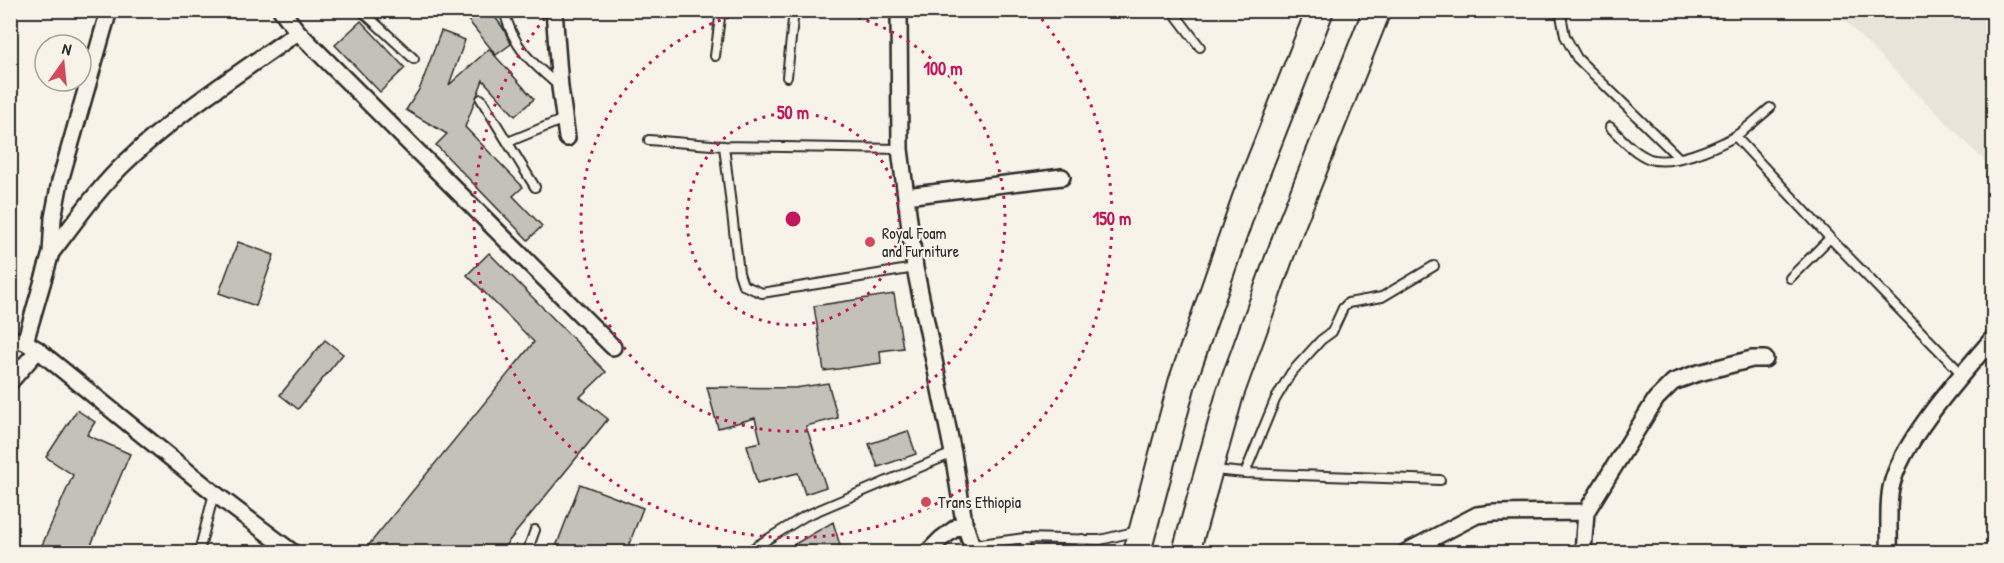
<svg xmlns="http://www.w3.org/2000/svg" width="2004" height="563" viewBox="0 0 2004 563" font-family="'Patrick Hand',sans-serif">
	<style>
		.built { fill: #e8e4da }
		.building { fill: #c4c1b9; stroke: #2b2b2b; stroke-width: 1.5 }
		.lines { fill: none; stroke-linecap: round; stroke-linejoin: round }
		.service-casing { stroke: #2b2b2b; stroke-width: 12 }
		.minor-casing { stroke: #2b2b2b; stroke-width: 20 }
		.primary-casing { stroke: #2b2b2b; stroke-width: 30 }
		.service { stroke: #f7f3e8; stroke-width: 8 }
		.minor { stroke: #f7f3e8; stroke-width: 15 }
		.primary { stroke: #f7f3e8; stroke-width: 26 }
		.ring { fill: none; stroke: #c2185b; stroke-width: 3; stroke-dasharray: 3 6 }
		.poi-dot { fill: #d1495b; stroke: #f7f3e8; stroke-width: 2 }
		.labels { text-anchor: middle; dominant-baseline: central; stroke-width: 4.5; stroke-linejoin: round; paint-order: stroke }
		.poi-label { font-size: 16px; fill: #2b2b2b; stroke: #f7f3e8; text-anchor: start }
		.centre { fill: #c2185b; stroke: #f7f3e8; stroke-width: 3 }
		.ring-label { font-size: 18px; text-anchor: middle; font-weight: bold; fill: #c2185b; stroke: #f7f3e8; stroke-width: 4.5; stroke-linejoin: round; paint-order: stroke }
	</style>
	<rect width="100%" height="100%" fill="#f7f3e8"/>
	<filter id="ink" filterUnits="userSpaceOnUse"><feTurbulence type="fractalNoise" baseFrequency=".0167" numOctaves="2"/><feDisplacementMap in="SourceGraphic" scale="12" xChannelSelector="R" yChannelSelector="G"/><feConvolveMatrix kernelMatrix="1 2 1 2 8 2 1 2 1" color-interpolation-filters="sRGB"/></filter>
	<g filter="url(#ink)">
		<path class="built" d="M1835 11H1993V169Z"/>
		<path class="building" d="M460 10H490L503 28 511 44 496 55Z
			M361 21 405 68 380 92 335 45Z
			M441 31 465 40 449 85 489 49 534 99 515 116 483 80 465 127 523 187 513 196 542 226 528 240 436 145 447 134 406 110 420 88Z
			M238 242 274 255 256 306 219 293Z
			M489 253 606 372 580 397 608 419 500 552H363L534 342 467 275Z
			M894 294 903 348 880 351 881 363 824 371 814 306Z
			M325 340 343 354 298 409 280 395Z
			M828 383 838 418 806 426 826 487 805 494 798 473 757 483 747 445 761 442 755 418 718 428 707 387 795 388Z
			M77 410 95 422 87 435 130 454 88 552H39L73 475 46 457Z
			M908 431 916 454 878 467 869 444Z
			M580 484 643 508 626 552H554Z
			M833 522 842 552H781Z"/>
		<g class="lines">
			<g class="service-casing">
				<path id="service" d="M361 10 414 59
					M504 10C513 48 531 62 559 86
					M1172 10 1200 47
					M1560 10 1565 36 1577 58 1679 158
					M715 56 721 10
					M787 77 794 10
					M481 99 535 187
					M1610 127C1622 139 1634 153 1650 159 1672 166 1714 148 1734 137 1747 129 1759 117 1770 108
					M1735 136 1830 238 1962 374
					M649 140 724 146 900 149
					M508 142 564 119
					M724 146 739 273 743 285 762 293 915 268
					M1790 278 1830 238
					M1214 470 1245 473 1440 480
					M1245 473 1275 400 1291 373 1321 340 1332 332 1343 308 1348 303 1382 297 1434 266
					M1025 538 1026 552
					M973 545 1025 538 1100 540 1138 531
					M199 552 214 493
					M527 552 535 530
					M747 552 805 516 953 453
					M1081 552 1082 539"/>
			</g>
			<g class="minor-casing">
				<path id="minor" d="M281 10 298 32 613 347
					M554 10 560 87 567 138
					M899 10 900 149 915 268 953 453 964 522 974 552
					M906 196 1062 177
					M51 253C75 222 98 188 127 161 178 112 240 73 298 32
					M10 339 25 342 38 350 10 382
					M25 342 51 253 53 218 60 181 109 10
					M38 350 214 493 292 552
					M928 552 941 539 964 522
					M1406 552 1477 515 1493 513 1586 512
					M1583 552 1586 512 1656 399 1673 382 1695 374 1752 359H1765
					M1889 552C1890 532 1887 508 1891 488 1900 442 1963 373 1994 337"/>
			</g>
			<g class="primary-casing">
				<path id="primary" d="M1137 552 1182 383 1246 198 1320 10
					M1186 552 1230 394 1290 228 1377 10"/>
			</g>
			<use href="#service" class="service"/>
			<use href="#minor" class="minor"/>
			<use href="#primary" class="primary"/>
		</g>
	</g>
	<g class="ring">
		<circle cx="793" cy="219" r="106"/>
		<path d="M832 11A212 212 0 1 1 754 11"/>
		<path d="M1036 12A319 319 0 1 1 550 12"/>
	</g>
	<g class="poi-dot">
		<circle cx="870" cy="242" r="6"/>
		<circle cx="926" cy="502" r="6"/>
	</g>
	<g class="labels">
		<g class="poi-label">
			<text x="882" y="233">Royal Foam<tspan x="882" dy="18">and Furniture</tspan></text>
			<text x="938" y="502">Trans Ethiopia</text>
		</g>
	</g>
	<circle cx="793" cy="219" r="9" class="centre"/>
	<g class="ring-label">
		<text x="943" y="75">100 m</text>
		<text x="793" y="119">50 m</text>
		<text x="1112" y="225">150 m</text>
	</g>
	<rect width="2004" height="563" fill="none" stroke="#f7f3e8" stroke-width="36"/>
	<rect x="18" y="18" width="1968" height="527" fill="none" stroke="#2b2b2b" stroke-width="2" filter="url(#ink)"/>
	<g transform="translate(63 63) rotate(15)"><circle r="28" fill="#f7f3e8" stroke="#a5a39c" stroke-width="1.5"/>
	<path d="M0-4.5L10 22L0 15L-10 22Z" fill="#d1495b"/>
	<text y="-9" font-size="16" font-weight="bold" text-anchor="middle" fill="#2b2b2b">N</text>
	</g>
</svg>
